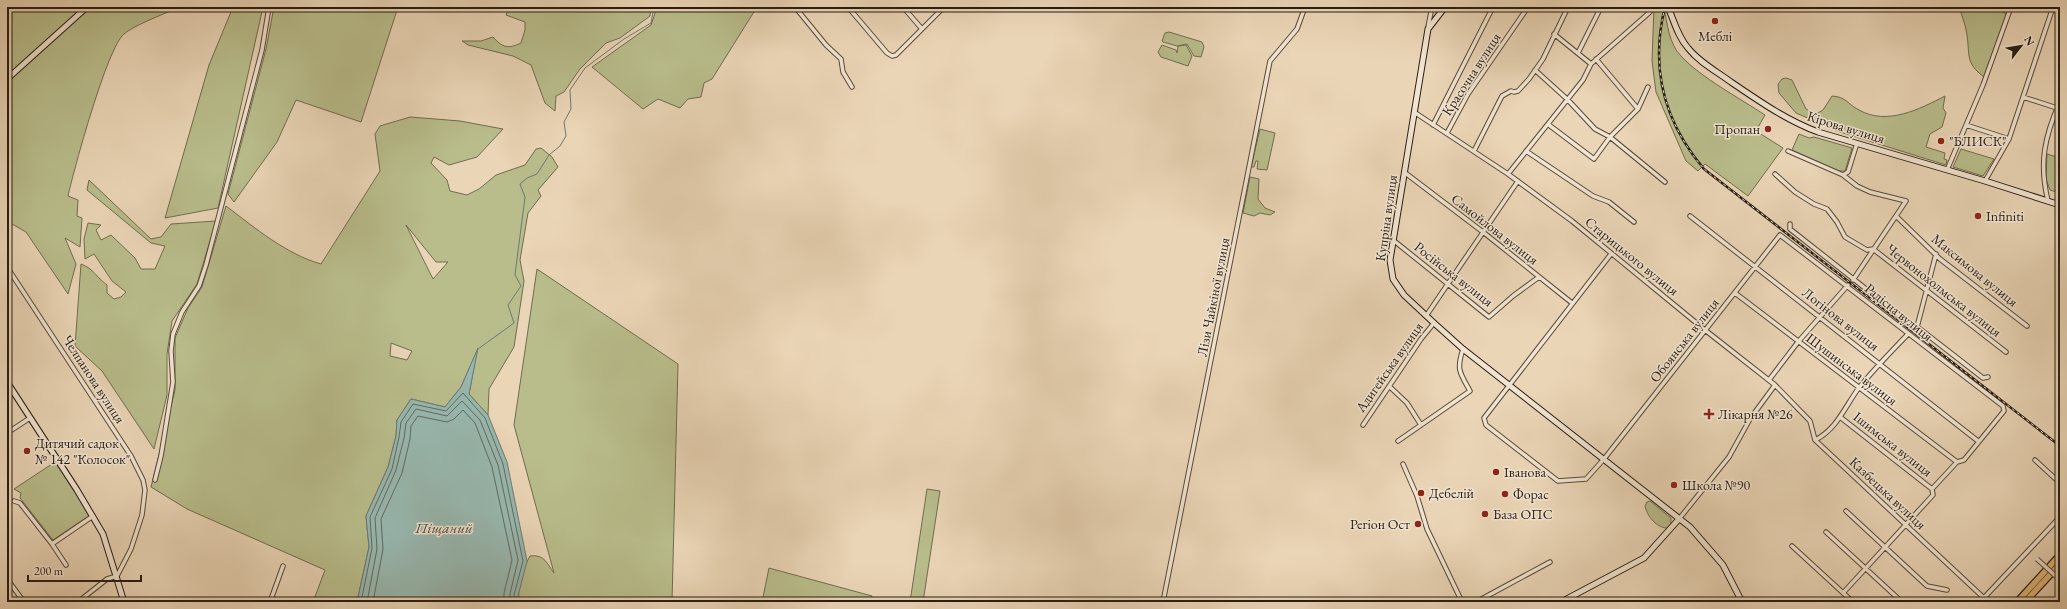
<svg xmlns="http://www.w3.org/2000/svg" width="2067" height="609" viewBox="0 0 2067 609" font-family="'EB Garamond',serif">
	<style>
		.green { fill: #b9bd8c; stroke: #706c50; fill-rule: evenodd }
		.water { fill: #98b8b0; stroke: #6b7a72 }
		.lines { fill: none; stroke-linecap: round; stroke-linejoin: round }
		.shore { stroke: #606a62; stroke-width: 1 }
		.stream { stroke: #6b7a72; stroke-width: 1 }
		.street-casing { stroke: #584a3c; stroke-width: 5.5 }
		.secondary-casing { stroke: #271c14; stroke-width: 7 }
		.primary-casing { stroke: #271c14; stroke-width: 8 }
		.street { stroke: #f1e4d0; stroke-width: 3.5 }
		.secondary { stroke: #f1e4d0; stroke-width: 5 }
		.primary { stroke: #e5ba7b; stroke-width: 5.5 }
		.rail-casing { stroke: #271c14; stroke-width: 2.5 }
		.rail { stroke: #f1e4d0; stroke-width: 1; stroke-dasharray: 3; stroke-linecap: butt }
		.street-bridge-casing { stroke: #584a3c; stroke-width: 5.5; stroke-linecap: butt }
		.street-bridge { stroke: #f1e4d0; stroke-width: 3.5 }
		.poi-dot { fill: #8f2418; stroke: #f1e4d0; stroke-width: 1.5 }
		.labels { text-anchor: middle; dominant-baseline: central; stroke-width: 3; stroke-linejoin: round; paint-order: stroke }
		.poi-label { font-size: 14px; fill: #271c14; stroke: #f1e4d0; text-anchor: start }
		.street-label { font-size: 14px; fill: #271c14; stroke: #f1e4d0 }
		.water-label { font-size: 15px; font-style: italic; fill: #494b43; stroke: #f1e4d0 }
	</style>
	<rect width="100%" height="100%" fill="#ead5b6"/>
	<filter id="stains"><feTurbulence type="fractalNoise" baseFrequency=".005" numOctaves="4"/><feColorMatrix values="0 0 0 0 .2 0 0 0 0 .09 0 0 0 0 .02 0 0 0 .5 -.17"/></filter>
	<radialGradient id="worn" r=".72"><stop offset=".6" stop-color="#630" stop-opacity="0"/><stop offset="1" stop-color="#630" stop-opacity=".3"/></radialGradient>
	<path class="green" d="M7 7H179C165 14 134 25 124 34 107 48 74 169 68 196L78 200 77 216 82 218 80 247 65 238 76 264 68 294 26 232 12 224 7 218Z
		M233 7H263L218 208 165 218 209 65Z
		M274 7H398L361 122 296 100 277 142 234 202 228 194 266 49Z
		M505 7H651L650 16 620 38 606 43 580 69 564 92 556 96 555 111 545 103 531 65 513 56 468 45 462 41H481L493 37C503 48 508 49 521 43L525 30V22L506 15 508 10Z
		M657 7H757L712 79 704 83 701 97 688 99 680 108 658 99 643 109 592 67 651 25Z
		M1654 7H1664C1667 23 1669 44 1681 56 1700 77 1741 99 1765 115L1756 131 1783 148 1748 196 1705 164 1698 171 1686 161 1656 92 1652 61Z
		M1959 7H1992L2005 13 2006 16 1984 77C1965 63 1970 55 1967 35 1966 26 1962 16 1959 7Z
		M1169 32 1202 42 1204 47 1201 57 1194 56 1187 44 1177 46 1163 42 1162 41 1165 33Z
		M1162 45 1176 50 1177 53 1178 46 1186 45 1192 56 1188 66 1161 57 1158 52Z
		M1786 78 1792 80 1806 109 1813 113H1818L1823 110 1832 96C1847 97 1847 104 1859 110 1887 126 1920 109 1945 96L1943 108 1946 113 1942 127 1930 134 1926 147 1945 153 1944 159 1947 160 1946 165 1840 132 1796 113 1779 93 1778 84 1782 79Z
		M410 117 460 121 503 129 477 157 449 165 434 157 431 163 447 180 450 191 467 195 479 189 496 175 525 165 536 149 541 148 552 157 558 167 538 190 541 196 528 213 520 260 524 281 514 347 489 389 488 415 469 394 477 351 461 387 445 407 411 399 397 420 396 436 388 467 366 516 369 547 357 602H313L325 570 187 509 151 487 175 390V338L188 308 202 287 226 206C255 228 286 254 321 264L380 171 375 134 380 126ZM406 225 436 262H448L433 279ZM391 343 412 351 407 360 390 356Z
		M1260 129 1275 133 1267 170 1257 169 1258 161H1256L1254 167H1251Z
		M1799 134 1809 138 1814 137 1852 148 1845 171H1839L1792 150Z
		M1961 149 1994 159 1983 176 1953 167Z
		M2047 154 2060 158V193L2050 190 2046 179Z
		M1250 177 1259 179 1258 199 1265 208 1275 212 1270 215 1260 213 1254 216 1243 213Z
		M89 180 151 239 161 237 171 224 216 221 197 284 172 321 167 354V395L154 449 102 371 75 346 81 264C94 269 96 277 107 285V293L114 299 121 297 126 292 112 281 94 254 85 259 84 239 88 223 101 225 96 230 101 240 111 235 135 258 141 269H155L165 246 151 243 87 190Z
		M537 269 678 364 672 602H519C517 588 523 568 530 556 545 554 547 564 554 573L514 425Z
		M55 462 57 463 90 515 53 540 20 498 21 493 14 489Z
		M927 489 940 491 923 602H910Z
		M1650 501 1671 518V525L1669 528C1657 529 1647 516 1645 506L1647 502Z
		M769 568 872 596 871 602H762Z"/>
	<path class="water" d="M478 348 469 394 488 415 507 462 527 561 518 596 519 602H357L369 547 366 516 388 467 396 436 397 420 411 399 445 407 461 387Z"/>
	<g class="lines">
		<path class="shore" d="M361 602 372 548 370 517 392 469 399 437 401 422 413 404 446 411 463 393 485 418 503 464 523 561 514 595 515 602
			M367 602 377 549 375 518 396 470 404 438 406 423 416 409 447 416 462 401 480 420 498 465 518 560 510 594V602
			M373 602 383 549 381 519 402 473 410 439 411 426 418 416 447 422 454 419 463 410 475 423 492 467 512 560 504 593V602"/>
		<path class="stream" d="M478 349 514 323 508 305 521 286 515 275 525 197 520 184 527 178 537 174 549 155 560 146 566 136 564 122 571 109 570 90 585 68 624 39 651 23 654 7"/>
		<g class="street-casing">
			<path id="street" d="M795 7 826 45 841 59 843 72 852 87
				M848 7 887 53 892 56 896 55 944 7
				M903 7 922 29
				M760 9 762 7
				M1428 27 1432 7
				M1554 34 1591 64
				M1578 53 1601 7
				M1596 59 1638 109
				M1535 70 1567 99 1595 129 1610 137 1665 182
				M2023 97 2057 108
				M1414 112 1508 174 1572 221 1705 330 1775 385 1810 421 1815 440 1984 598
				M1433 125 1493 7
				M1549 125 1594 159 1610 137 1638 109 1648 87
				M1966 125 2009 139
				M1447 133 1468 94 1528 7
				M1474 151 1502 96 1511 91 1514 92 1518 91 1529 79 1543 59 1568 7
				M1526 151 1593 196 1609 202 1634 222
				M1788 151 1843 175 1857 186 1870 192 1906 201 1853 280
				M1947 170 1983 85 2011 7
				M1404 172 1483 232 1572 303
				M1508 174 1583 80 1591 64 1650 12 1651 7
				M1775 174 1795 192 1814 204 1827 209 1837 222 1845 237 1867 250 1873 249 2006 352
				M1843 175 1848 172 1857 143
				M1985 181 2009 139 2053 7
				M2048 201C2039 164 2044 137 2060 102
				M1690 216 1978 441
				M1896 216 1940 259 2027 326
				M1790 224V229L1908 322 1916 326 1983 378 1988 377
				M1393 240 1489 317 1513 296 1539 277
				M1611 254 1484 418 1486 425 1558 481 1586 479 1604 459 1780 235 2003 406 2004 411 1964 460 1957 462 1932 489 1933 495 1843 593
				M7 267 131 456 143 480 145 490 142 515 131 549 117 576 107 579 78 602
				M1735 293 1957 462
				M1426 316 1518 181
				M1917 327 1936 254
				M1769 380 1798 342 1848 285
				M1390 387 1407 403 1421 425
				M1840 417 1932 489
				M1363 425 1421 339 1434 323
				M7 433 30 418
				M1815 440C1836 430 1845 407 1858 389 1873 370 1891 352 1908 334
				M1398 441 1470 391C1460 373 1456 370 1463 349
				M2035 460 2060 483
				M1403 464 1417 496 1427 529 1462 602
				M155 480 161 456 173 382 171 351 173 334 182 312 199 286 206 265 262 50 269 7
				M14 501 20 503 52 544 93 516
				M1846 511 1927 586 1947 590
				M1679 519 1729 457 1750 419 1775 385
				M1826 532 1902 602
				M52 544 66 565
				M1792 546 1853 602
				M7 579 24 602
				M270 602 283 566
				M1163 602 1270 61 1297 29 1305 7
				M1476 602 1550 562
				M1980 602 2060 517"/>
		</g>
		<g class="secondary-casing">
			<path id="secondary" d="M1445 7 1428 29 1390 260 1393 279 1404 295 1434 323 1463 349 1690 527 1723 565 1742 602
				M1668 7C1674 21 1678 37 1688 48 1699 62 1716 71 1731 82 1759 101 1786 120 1818 132L1985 181 2060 205
				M7 79 87 7
				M7 382 77 490 103 534 124 602
				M1561 602 1644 558 1679 519"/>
		</g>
		<g class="primary-casing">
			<path id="primary" d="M2017 602 2060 555
				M2025 602 2060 564"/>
		</g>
		<use href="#street" class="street"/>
		<use href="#secondary" class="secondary"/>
		<use href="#primary" class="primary"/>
		<g class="rail-casing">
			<path id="rail" d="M1665 7C1650 67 1664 122 1704 169L2060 446"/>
		</g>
		<use href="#rail" class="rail"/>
		<g class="street-bridge-casing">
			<path id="street-bridge" d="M2037 559 2060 580"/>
		</g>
		<use href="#street-bridge" class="street-bridge"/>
	</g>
	<g class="poi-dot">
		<circle cx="1715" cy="21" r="4"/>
		<circle cx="1768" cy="129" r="4"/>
		<circle cx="1941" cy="141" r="4"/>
		<circle cx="1978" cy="216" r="4"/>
		<path d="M1707 408h4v4h4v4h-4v4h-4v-4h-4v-4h4z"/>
		<circle cx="27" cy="451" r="4"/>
		<circle cx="1496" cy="472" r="4"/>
		<circle cx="1674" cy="485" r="4"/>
		<circle cx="1421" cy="493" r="4"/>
		<circle cx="1505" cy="494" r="4"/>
		<circle cx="1485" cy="514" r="4"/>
		<circle cx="1418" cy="524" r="4"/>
	</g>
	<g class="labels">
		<g class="poi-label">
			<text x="1715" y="36" text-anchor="middle">Меблі</text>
			<text x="1760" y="129" text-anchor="end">Пропан</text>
			<text x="1949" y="141">"БЛИСК"</text>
			<text x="1986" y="216">Infiniti</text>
			<text x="1718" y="414">Лікарня №26</text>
			<text x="35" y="443">Дитячий садок<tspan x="35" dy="16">№ 142 "Колосок"</tspan></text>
			<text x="1504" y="472">Іванова</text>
			<text x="1682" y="485">Школа №90</text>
			<text x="1429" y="493">Дебелій</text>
			<text x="1513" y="494">Форас</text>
			<text x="1493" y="514">База ОПС</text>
			<text x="1410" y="524" text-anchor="end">Регіон Ост</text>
		</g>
		<g class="street-label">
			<text transform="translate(1471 74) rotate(-57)">Красочна вулиця</text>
			<text transform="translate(1846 127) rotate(17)">Кірова вулиця</text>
			<text transform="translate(1386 218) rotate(-82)">Купріна вулиця</text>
			<text transform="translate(1495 229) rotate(38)">Самойлова вулиця</text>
			<text transform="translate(1632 256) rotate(39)">Старицького вулиця</text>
			<text transform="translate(1975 270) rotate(39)">Максимова вулиця</text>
			<text transform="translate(1454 274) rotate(38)">Російська вулиця</text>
			<text transform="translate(1944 290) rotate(38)">Червонохолмська вулиця</text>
			<text transform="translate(1213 297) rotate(-79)">Лізи Чайкіної вулиця</text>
			<text transform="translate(1899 312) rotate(39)">Радісна вулиця</text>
			<text transform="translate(1841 319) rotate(38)">Логінова вулиця</text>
			<text transform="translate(1684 340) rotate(-52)">Обоянська вулиця</text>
			<text transform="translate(1389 367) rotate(-55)">Адигейська вулиця</text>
			<text transform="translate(1852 369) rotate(37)">Шушинська вулиця</text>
			<text transform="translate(94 379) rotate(57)">Челпанова вулиця</text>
			<text transform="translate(1893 444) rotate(38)">Ішимська вулиця</text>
			<text transform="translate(1888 493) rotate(43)">Казбецька вулиця</text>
		</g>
		<g class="water-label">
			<text x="444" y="527">Піщаний</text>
		</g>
	</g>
	<rect width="2067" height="609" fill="none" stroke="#ead5b6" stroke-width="24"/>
	<rect x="8" y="8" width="2051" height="593" fill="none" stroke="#271c14" stroke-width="2"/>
	<rect x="12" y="12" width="2043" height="585" fill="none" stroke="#271c14"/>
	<g transform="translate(2021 46) rotate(59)" stroke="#f1e4d0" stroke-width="3" paint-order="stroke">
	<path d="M0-3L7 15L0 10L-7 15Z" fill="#271c14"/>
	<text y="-6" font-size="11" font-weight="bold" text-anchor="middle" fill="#271c14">N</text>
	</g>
	<path d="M28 575v6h113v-6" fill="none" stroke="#271c14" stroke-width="2"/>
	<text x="34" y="575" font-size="12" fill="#271c14" stroke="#f1e4d0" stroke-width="3" paint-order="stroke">200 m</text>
	<rect width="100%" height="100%" filter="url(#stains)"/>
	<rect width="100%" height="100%" fill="url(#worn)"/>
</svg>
